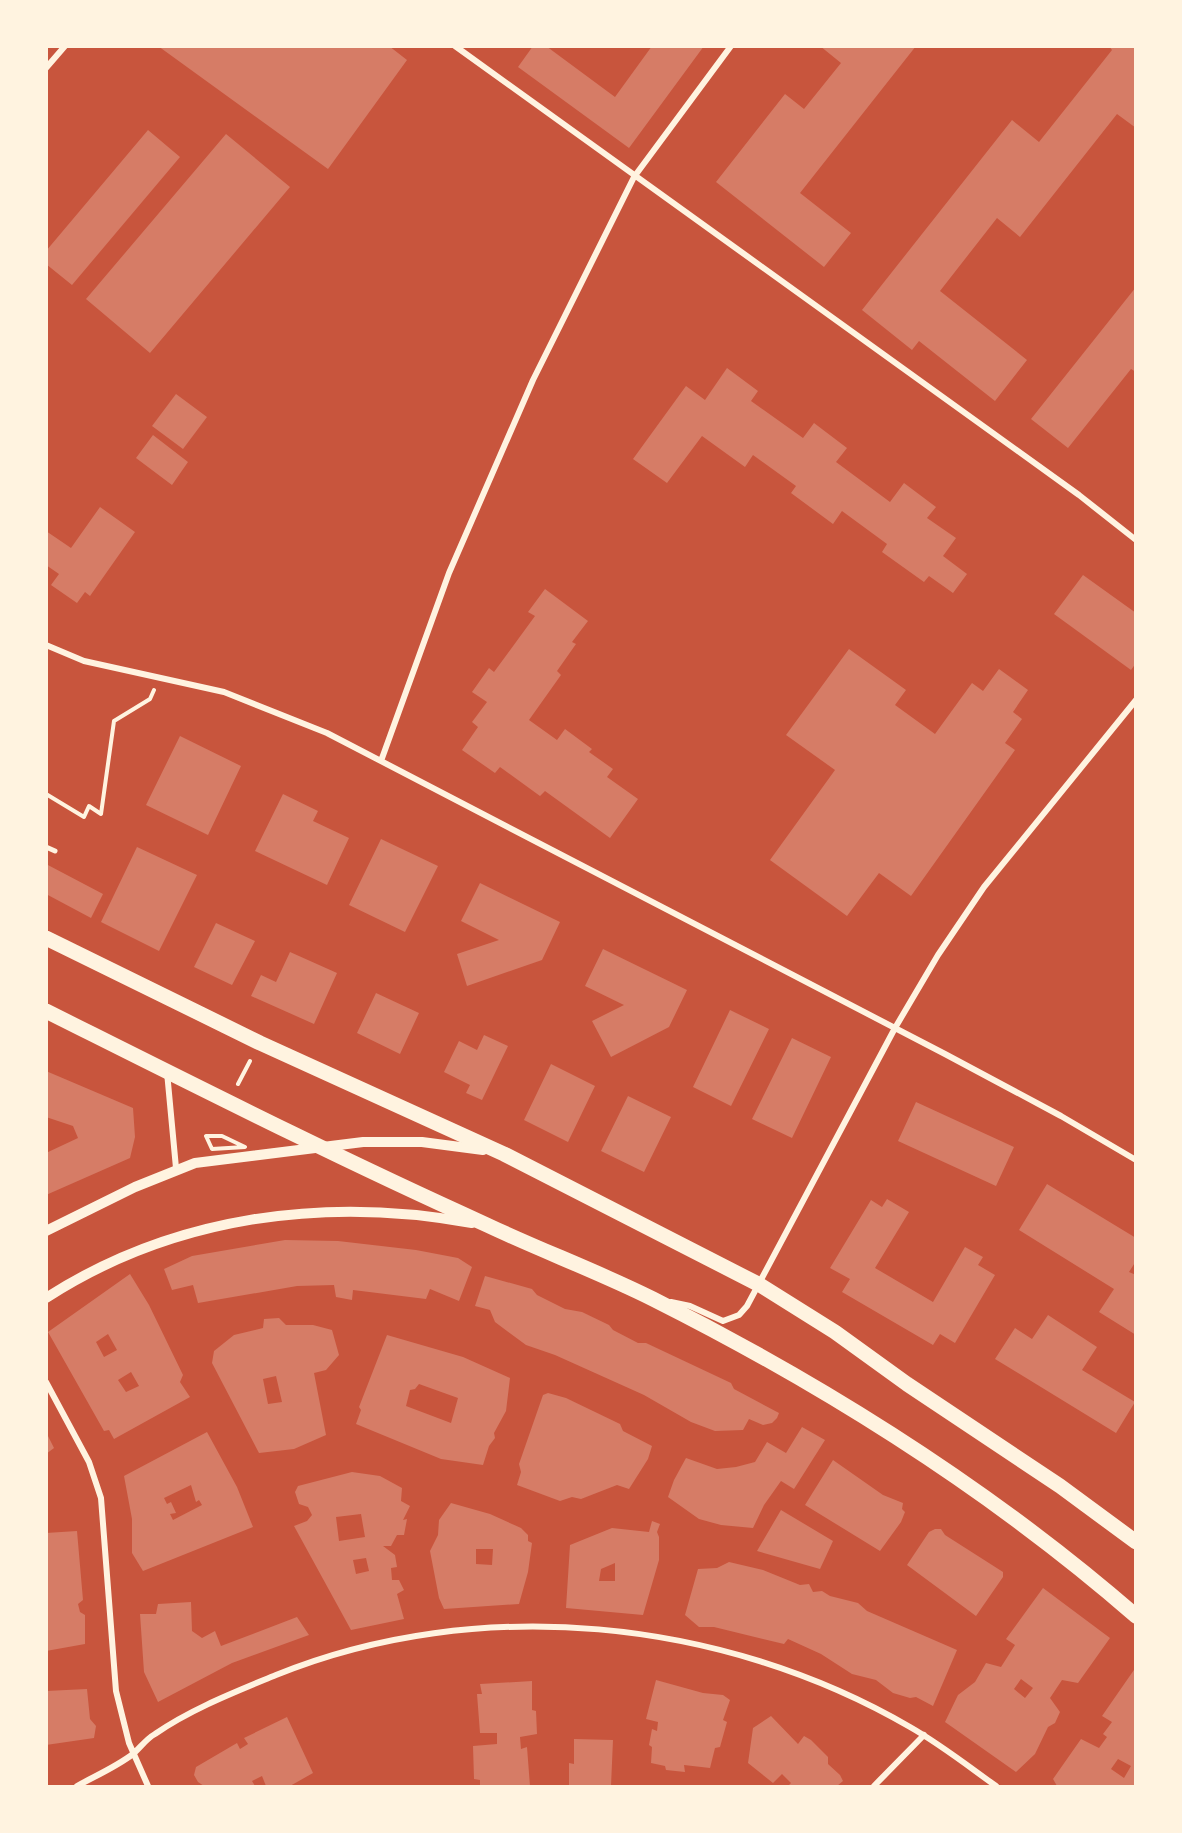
<svg xmlns="http://www.w3.org/2000/svg" width="1182" height="1833" viewBox="0 0 1182 1833" font-family="Helvetica,sans-serif">
	<style>
		.building { fill: #d67c66; fill-rule: evenodd }
		.lines { fill: none; stroke-linecap: round; stroke-linejoin: round }
		.path { stroke: #fff3e0; stroke-width: 4 }
		.pedestrian { stroke: #fff3e0; stroke-width: 5 }
		.minor { stroke: #fff3e0; stroke-width: 6 }
		.tertiary { stroke: #fff3e0; stroke-width: 10 }
		.primary { stroke: #fff3e0; stroke-width: 15 }
	</style>
	<rect width="100%" height="100%" fill="#c8553d"/>
	<path class="building" d="M158 46H389L407 60 328 169Z
		M533 46H546L615 97 652 46H704L629 148 518 67Z
		M820 46H916L800 193 851 233 824 267 716 182 785 94 804 109 841 63Z
		M1109 46H1136V128L1117 114 1020 237 997 218 940 291 1027 360 995 401 919 341 912 350 862 310 1012 120 1039 142 1112 50Z
		M148 130 180 157 72 285 46 264V251Z
		M226 134 290 187 150 353 86 299Z
		M1136 287V372L1131 369 1068 448 1031 419Z
		M727 368 758 391 751 401 803 438 814 423 847 448 836 462 890 502 904 483 936 507 927 518 956 538 943 556 967 574 953 593 929 576 924 582 882 552 887 544 842 511 833 524 791 493 796 486 753 455 745 467 702 436 667 483 633 459 686 386 705 400Z
		M176 394 207 417 183 449 152 426Z
		M153 435 188 462 172 485 136 458Z
		M100 507 135 532 90 596 85 592 77 603 51 585 59 574 46 565V531L71 548Z
		M1083 575 1136 613V663L1131 670 1054 614Z
		M545 589 588 621 572 642 576 644 557 671 561 675 529 720 557 740 565 729 592 749 589 752 613 769 607 777 638 799 610 838 545 791 540 796 500 767 495 773 462 750 478 727 472 722 487 702 472 692 489 668 494 672 535 616 528 612Z
		M849 649 906 690 895 705 935 734 972 683 983 691 999 669 1028 690 1013 712 1022 719 1005 743 1015 750 911 896 879 873 847 916 770 860 835 770 786 735Z
		M180 736 241 766 208 835 146 805Z
		M283 794 318 811 313 821 349 838 327 885 255 851Z
		M381 839 438 866 405 932 349 905Z
		M137 847 197 875 159 951 101 922Z
		M46 864 103 894 91 918 46 894Z
		M480 883 560 922 542 960 467 986 457 954 499 940 461 921Z
		M216 923 255 941 232 985 194 967Z
		M603 949 687 990 669 1027 611 1057 592 1021 624 1005 585 986Z
		M290 952 337 973 314 1024 251 996 261 975 276 982Z
		M376 993 419 1013 400 1054 357 1033Z
		M730 1010 769 1029 731 1106 693 1087Z
		M484 1035 508 1046 482 1100 466 1093 470 1085 444 1072 459 1041 477 1050Z
		M792 1038 831 1057 792 1138 752 1119Z
		M551 1064 595 1086 568 1142 524 1120Z
		M46 1071 133 1108 135 1137 130 1158 46 1195V1153L78 1138 73 1126 46 1117Z
		M628 1096 671 1117 644 1172 601 1151Z
		M916 1102 1014 1147 996 1186 898 1141Z
		M1047 1184 1136 1238V1261L1129 1272 1136 1275V1335L1099 1312 1114 1289 1019 1230Z
		M887 1199 909 1212 875 1268 933 1302 965 1247 983 1257 978 1265 995 1275 955 1343 940 1334 933 1345 842 1292 850 1279 830 1268 871 1200 882 1207Z
		M285 1240 338 1241 416 1250 458 1258 472 1267 459 1301 430 1289 426 1299 353 1290 352 1300 336 1297 334 1285 297 1286 198 1303 193 1285 172 1290 164 1269 192 1256Z
		M130 1274 149 1305 183 1375 180 1382 190 1397 114 1439 109 1430 104 1431 48 1332ZM108 1334 117 1350 104 1357 96 1342ZM131 1372 139 1386 126 1392 118 1380Z
		M485 1276 532 1289 537 1295 565 1309 582 1312 609 1325 613 1330 638 1343H646L731 1383 734 1389 779 1413 777 1418 772 1423 763 1425 749 1419 743 1430 715 1431 691 1422 644 1395 555 1355 526 1345 495 1322 490 1310 475 1306Z
		M1048 1315 1097 1347 1082 1370 1135 1402 1116 1433 995 1359 1015 1328 1032 1339Z
		M279 1318 286 1325H313L332 1330 339 1355 326 1370 314 1373 326 1435 294 1449 259 1453 212 1363 214 1351 234 1335 263 1328 264 1319ZM276 1376 282 1402 268 1404 263 1379Z
		M387 1335 463 1357 510 1378 506 1411 494 1433 495 1438 489 1446 483 1465 441 1459 356 1424 361 1410 359 1407ZM419 1384 458 1398 451 1423 406 1406 410 1390 415 1389Z
		M548 1393 566 1398 620 1424 623 1431 652 1446 648 1459 629 1489 617 1485 581 1499 572 1497 560 1501 517 1485 521 1472 519 1464 543 1395Z
		M802 1427 825 1440 794 1489 781 1481 764 1505 753 1528 721 1525 699 1519 668 1497 674 1480 686 1458 717 1469 736 1467 755 1462 767 1442 786 1453Z
		M46 1432 54 1448 46 1454Z
		M207 1432 237 1487 253 1527 143 1571 132 1553V1519L124 1476ZM191 1485 196 1502 199 1500 202 1505 173 1520 170 1514 176 1513 171 1502 167 1504 164 1498Z
		M833 1460 883 1495 903 1503 902 1509 905 1512 901 1522 880 1551 805 1505Z
		M352 1472 380 1476 402 1488 401 1501 410 1506 403 1520 407 1519 404 1535H397L391 1546H383L395 1555 397 1567 391 1568 392 1580H399L404 1590 397 1594 404 1619 351 1630 294 1526 307 1521 312 1515 308 1507 299 1504 295 1492 298 1486ZM361 1514 365 1537 339 1541 336 1517ZM366 1558 369 1571 356 1574 353 1560Z
		M451 1503 490 1514 521 1528 528 1535V1541L532 1543 528 1572 519 1604 444 1609 439 1598 430 1551 438 1535 439 1520ZM476 1549H493L492 1565 476 1564Z
		M781 1510 833 1541 820 1569 757 1551Z
		M652 1521 660 1524 657 1532 659 1537V1560L643 1615 566 1608 570 1545 612 1528 649 1532ZM615 1563V1581H599L601 1569Z
		M935 1529H941L945 1535 1003 1572V1577L976 1616 907 1565 929 1532Z
		M77 1531 83 1600 78 1604 80 1612 85 1615V1644L46 1651V1533Z
		M729 1562 763 1570 800 1585 809 1584 813 1592 822 1591 830 1596 858 1603 867 1611 957 1650 933 1706 916 1697 910 1698 893 1693 876 1680 852 1674 821 1654 788 1639 784 1644 714 1627H699L685 1615 698 1569 717 1568Z
		M1043 1588 1110 1638 1078 1683 1062 1680 1050 1698 1060 1712 1055 1723 1048 1727 1035 1754 1016 1772 945 1722 958 1695 975 1682 986 1663 1001 1667 1015 1645 1006 1639ZM1021 1679 1033 1688 1025 1698 1014 1689Z
		M191 1602 192 1631 202 1638 215 1631 221 1646 297 1617 309 1635 232 1663 158 1702 144 1672 140 1614H156L158 1604Z
		M1136 1667V1786H1057L1053 1779 1081 1739 1099 1748 1107 1737 1103 1734 1112 1722 1102 1716ZM1118 1759 1131 1766 1124 1778 1111 1769Z
		M656 1680 703 1693 723 1695 730 1700 723 1720 727 1722 720 1747 715 1748 710 1768 684 1765 685 1772 666 1770 665 1766 651 1763 652 1747 649 1745 652 1729 657 1731 658 1722 646 1719Z
		M532 1681V1710L536 1711 537 1734 520 1737 521 1749 527 1747 530 1786H480V1780L474 1779 473 1746 497 1744V1733H480L477 1694H482L480 1684Z
		M87 1689 90 1719 96 1726 94 1738 46 1745V1691Z
		M771 1716 798 1744 804 1736 811 1740 828 1757V1764L840 1775 843 1781 837 1786H788L791 1783 782 1774 773 1783 748 1763 753 1728Z
		M287 1717 313 1773 290 1786H266L262 1776 252 1781 255 1786H204L198 1782 194 1775 196 1767 237 1743 240 1749 248 1744 244 1738Z
		M574 1739 613 1740 611 1786H569V1763L574 1764Z"/>
	<g class="lines">
		<path class="path" d="M46 794 84 817 89 806 101 814 114 721 150 699 154 690
			M238 1084 250 1061
			M206 1136H222L245 1147 212 1149Z"/>
		<path class="pedestrian" d="M46 847 55 851"/>
		<path class="minor" d="M455 46 1079 495 1136 540
			M46 68 65 46
			M46 645 84 661 224 692 327 733 945 1054 1061 1116 1136 1160
			M381 761 449 573 533 380 634 177 731 46
			M167 1072 176 1168
			M671 1302 690 1306 723 1321 739 1315 747 1306 895 1028 938 955 984 887 1136 700
			M46 1382 89 1462 101 1498 116 1691 129 1743 148 1786
			M77 1786C95 1776 116 1767 133 1754 140 1748 146 1739 155 1734 191 1709 235 1692 276 1675 478 1593 723 1618 910 1727 940 1744 968 1766 996 1786
			M874 1786 924 1735"/>
		<path class="tertiary" d="M46 1231 135 1187 195 1163 363 1142H422L483 1150
			M46 1298C173 1216 325 1196 472 1223"/>
		<path class="primary" d="M46 938 260 1043 504 1154 760 1285 835 1332 907 1384 1060 1486 1136 1542
			M46 1011C192 1084 338 1158 487 1225 542 1251 599 1272 653 1299 824 1385 991 1490 1136 1616"/>
	</g>
	<rect width="1182" height="1833" fill="none" stroke="#fff3e0" stroke-width="96"/>
</svg>
